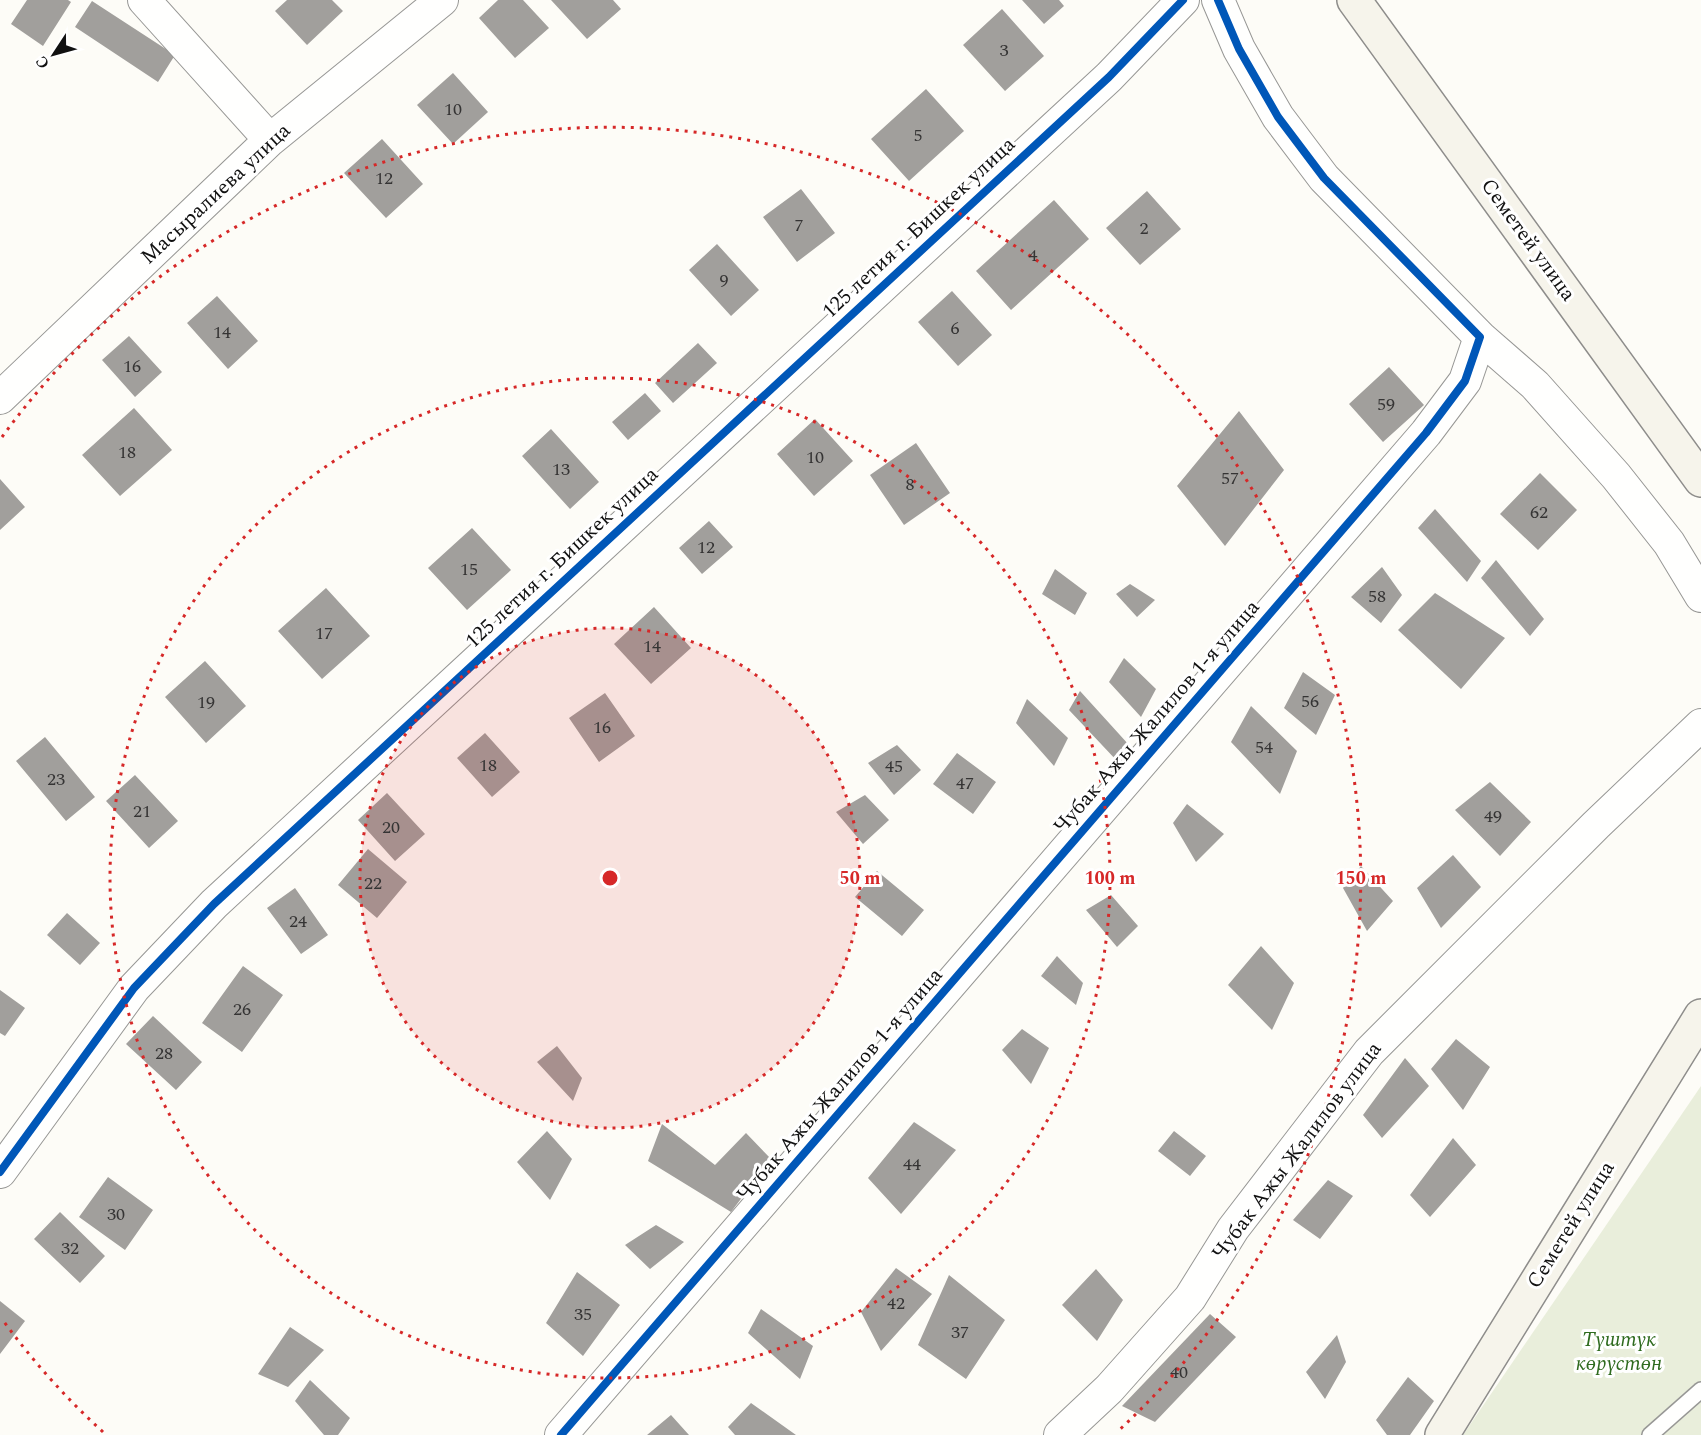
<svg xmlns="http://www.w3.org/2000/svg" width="1701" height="1435" viewBox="0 0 1701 1435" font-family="Spectral,serif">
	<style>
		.cemetery { fill: #e9eedb }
		.building { fill: #a19f9c }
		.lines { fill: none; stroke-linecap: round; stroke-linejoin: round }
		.lane-casing { stroke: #979795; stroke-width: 18 }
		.street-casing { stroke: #979795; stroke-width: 34 }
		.secondary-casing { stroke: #8e8d8b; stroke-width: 36 }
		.lane { stroke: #fffffe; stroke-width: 15 }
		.street { stroke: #fffffe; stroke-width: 32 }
		.secondary { stroke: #f6f4eb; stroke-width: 33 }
		.cycleway-casing { stroke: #fff; stroke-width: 11 }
		.cycleway { stroke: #0057b8; stroke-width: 8 }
		.ring { fill: none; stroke: #d62828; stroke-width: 3; stroke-dasharray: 3 6 }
		.labels { text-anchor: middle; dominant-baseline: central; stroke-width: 6; stroke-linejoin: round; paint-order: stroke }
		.number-label { font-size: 18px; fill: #353434 }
		.street-label { font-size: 21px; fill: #111; stroke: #fff }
		.park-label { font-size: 21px; font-style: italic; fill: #2f6b1f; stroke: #fff }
		.centre { fill: #d62828; stroke: #fff; stroke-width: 3 }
		.ring-label { font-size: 18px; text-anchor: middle; font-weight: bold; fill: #d62828; stroke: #fff; stroke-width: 6; stroke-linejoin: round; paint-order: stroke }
	</style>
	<rect width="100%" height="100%" fill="#fdfcf7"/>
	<path class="cemetery" d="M1701 1086V1435H1463Z"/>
	<path class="building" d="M27 0H68L71 2 43 46 11 24Z
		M287 0H332L343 11 307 45 275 11Z
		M498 0H523L549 28 515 58 479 18Z
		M551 0H613L621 9 587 39Z
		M1022 0H1059L1064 6 1044 24Z
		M92 1 175 55 158 82 75 27Z
		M1002 9 1044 56 1005 91 963 45Z
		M453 73 488 112 453 144 417 105Z
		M926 89 964 131 909 181 871 139Z
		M382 139 423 184 386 218 344 173Z
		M801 189 835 233 797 262 763 217Z
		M1147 191 1181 229 1140 265 1106 228Z
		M1054 200 1089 239 1011 310 976 271Z
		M717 244 759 290 731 316 689 270Z
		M952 291 992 335 958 366 918 322Z
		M217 296 258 341 228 369 187 323Z
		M129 336 162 372 135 397 102 360Z
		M698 343 717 363 673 403 655 383Z
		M1389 367 1424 405 1383 442 1349 404Z
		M645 393 661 411 628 440 612 422Z
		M134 408 172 450 120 496 82 455Z
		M1239 411 1284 470 1225 546 1177 486Z
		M815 419 853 461 814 496 777 454Z
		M551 429 599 482 570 509 522 456Z
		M916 443 950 493 904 525 870 475Z
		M1540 473 1577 510 1538 550 1500 514Z
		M0 479 25 507 0 530Z
		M1435 509 1481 561 1467 582 1418 528Z
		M709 521 733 547 702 574 679 548Z
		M472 528 511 570 467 610 428 568Z
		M1496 560 1544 619 1530 636 1481 578Z
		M1382 567 1402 595 1381 623 1351 597Z
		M1055 569 1087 593 1075 615 1042 594Z
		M1130 584 1155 600 1137 617 1116 594Z
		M326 588 370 636 322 679 278 631Z
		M1435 593 1505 638 1461 689 1398 630Z
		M654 607 691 648 651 684 614 644Z
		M1124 658 1156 689 1141 717 1109 682Z
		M205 661 246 706 206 743 165 697Z
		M1303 672 1335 695 1316 735 1284 708Z
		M1080 691 1129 745 1118 762 1069 710Z
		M605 693 635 736 599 762 569 718Z
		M1027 699 1068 738 1054 766 1016 723Z
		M1251 706 1297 751 1280 794 1231 742Z
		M485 733 520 772 492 797 457 758Z
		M45 737 95 797 66 821 16 761Z
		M897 745 921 770 894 795 868 763Z
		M957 753 996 782 973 814 933 784Z
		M135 775 178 821 149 848 106 801Z
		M1490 782 1531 822 1500 856 1455 810Z
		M387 793 425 834 395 861 358 820Z
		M865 795 889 820 863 844 836 812Z
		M1187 804 1224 834 1196 862 1173 823Z
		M368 849 407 882 377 918 338 885Z
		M1453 855 1481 887 1441 928 1417 888Z
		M1361 866 1393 901 1367 931 1343 888Z
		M877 871 924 910 902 936 855 897Z
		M295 888 328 935 301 954 267 908Z
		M1111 895 1138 926 1117 947 1086 910Z
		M67 913 100 943 80 965 47 935Z
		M1261 946 1294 983 1272 1030 1228 985Z
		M1057 956 1083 983 1076 1005 1041 976Z
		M243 966 283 995 242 1052 202 1023Z
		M0 990 25 1008 5 1036 0 1033Z
		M153 1016 202 1062 176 1090 126 1044Z
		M1022 1029 1049 1048 1031 1084 1002 1050Z
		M1456 1039 1490 1067 1463 1110 1431 1069Z
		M557 1046 582 1078 573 1101 537 1062Z
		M1405 1058 1429 1086 1382 1138 1363 1115Z
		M914 1122 956 1150 901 1214 868 1178Z
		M662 1124 715 1165 746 1133 771 1159 731 1212 648 1161Z
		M547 1131 572 1159 550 1200 517 1162Z
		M1174 1131 1206 1156 1190 1176 1158 1151Z
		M1453 1138 1476 1165 1430 1217 1410 1195Z
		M108 1177 153 1210 125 1250 79 1217Z
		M1328 1180 1353 1196 1320 1239 1293 1220Z
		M60 1212 105 1256 80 1283 34 1239Z
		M656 1225 684 1242 650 1269 625 1245Z
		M896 1268 932 1294 881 1351 861 1312Z
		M1096 1269 1123 1300 1097 1341 1062 1305Z
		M577 1272 620 1305 583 1356 546 1323Z
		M949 1275 1005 1320 966 1379 918 1345Z
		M0 1301 25 1321 0 1354Z
		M761 1309 813 1346 800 1379 748 1333Z
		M1210 1314 1236 1337 1155 1422 1122 1406Z
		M290 1327 324 1350 288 1387 258 1374Z
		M1337 1335 1346 1362 1325 1399 1306 1372Z
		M1408 1377 1434 1401 1410 1435H1387L1376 1420Z
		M310 1380 350 1418 338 1435H324L295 1401Z
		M751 1403 796 1435H735L728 1427Z
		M671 1415 689 1435H647Z"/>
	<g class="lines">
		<g class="lane-casing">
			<path id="lane" d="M1650 1435 1701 1390"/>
		</g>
		<g class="street-casing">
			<path id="street" d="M144 0 270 140
				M1480 337 1535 385 1616 476 1669 543 1701 596
				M0 398 270 140 442 0
				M0 1172 134 988 214 904 1109 77 1183 0
				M561 1435 1426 433 1465 381 1480 337 1324 178 1278 117 1239 49 1218 0
				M1060 1435 1109 1389 1190 1298 1233 1229 1369 1052 1596 825 1701 725"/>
		</g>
		<g class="secondary-casing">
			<path id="secondary" d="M1354 0 1701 480
				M1442 1435 1701 1016"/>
		</g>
		<use href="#lane" class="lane"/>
		<use href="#street" class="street"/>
		<use href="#secondary" class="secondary"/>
		<g class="cycleway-casing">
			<path id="cycleway" d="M0 1172 134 988 214 904 1109 77 1183 0
				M561 1435 1426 433 1465 381 1480 337 1324 178 1278 117 1239 49 1218 0"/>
		</g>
		<use href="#cycleway" class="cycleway"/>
	</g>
	<circle cx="610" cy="878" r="250" fill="#d62828" fill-opacity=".12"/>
	<g class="ring">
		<circle cx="610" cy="878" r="250"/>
		<circle cx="610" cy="878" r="500"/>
		<path d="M103 1432A751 751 0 0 1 2 1319M2 437A751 751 0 1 1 1117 1432"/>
	</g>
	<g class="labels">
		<g class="number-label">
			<text x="1004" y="50">3</text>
			<text x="453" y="109">10</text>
			<text x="918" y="135">5</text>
			<text x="384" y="178">12</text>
			<text x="799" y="225">7</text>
			<text x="1144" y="228">2</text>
			<text x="1033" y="255">4</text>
			<text x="724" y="280">9</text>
			<text x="955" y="328">6</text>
			<text x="222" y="332">14</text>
			<text x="132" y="366">16</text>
			<text x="1386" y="404">59</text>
			<text x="127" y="452">18</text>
			<text x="815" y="457">10</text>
			<text x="561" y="469">13</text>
			<text x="1230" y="478">57</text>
			<text x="910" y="484">8</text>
			<text x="1539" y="512">62</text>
			<text x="706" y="547">12</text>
			<text x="469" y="569">15</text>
			<text x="1377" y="596">58</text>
			<text x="324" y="633">17</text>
			<text x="652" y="646">14</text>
			<text x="1310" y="701">56</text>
			<text x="206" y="702">19</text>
			<text x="602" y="727">16</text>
			<text x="1264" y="747">54</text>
			<text x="488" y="765">18</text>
			<text x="894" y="766">45</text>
			<text x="56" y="779">23</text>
			<text x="965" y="783">47</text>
			<text x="142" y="811">21</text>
			<text x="1493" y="816">49</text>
			<text x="391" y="827">20</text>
			<text x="373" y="883">22</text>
			<text x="298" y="921">24</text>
			<text x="242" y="1009">26</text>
			<text x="164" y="1053">28</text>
			<text x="912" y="1164">44</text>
			<text x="116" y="1214">30</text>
			<text x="70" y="1248">32</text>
			<text x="896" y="1303">42</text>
			<text x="583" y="1314">35</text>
			<text x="960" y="1332">37</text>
			<text x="1179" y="1372">40</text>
		</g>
		<g class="street-label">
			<text transform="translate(216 194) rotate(-43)">Масыралиева улица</text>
			<text transform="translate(919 228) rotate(-43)">125 летия г. Бишкек улица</text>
			<text transform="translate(1528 240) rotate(54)">Семетей улица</text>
			<text transform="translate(562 558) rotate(-43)">125 летия г. Бишкек улица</text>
			<text transform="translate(1157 717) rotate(-49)">Чубак Ажы Жалилов 1-я улица</text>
			<text transform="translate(840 1085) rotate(-49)">Чубак Ажы Жалилов 1-я улица</text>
			<text transform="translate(1297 1151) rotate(-53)">Чубак Ажы Жалилов улица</text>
			<text transform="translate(1571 1225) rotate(-58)">Семетей улица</text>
		</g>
		<g class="park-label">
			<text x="1619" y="1340">Түштүк<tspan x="1619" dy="24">көрүстөн</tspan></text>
		</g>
	</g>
	<circle cx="610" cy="878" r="9" class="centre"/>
	<g class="ring-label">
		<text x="860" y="884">50 m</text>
		<text x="1110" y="884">100 m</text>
		<text x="1361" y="884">150 m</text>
	</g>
	<g transform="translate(54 54) rotate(234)" stroke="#ffffff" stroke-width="4.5" paint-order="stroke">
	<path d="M0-4.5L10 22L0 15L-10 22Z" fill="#111111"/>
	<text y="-9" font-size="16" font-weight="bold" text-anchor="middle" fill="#111111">С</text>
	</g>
</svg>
